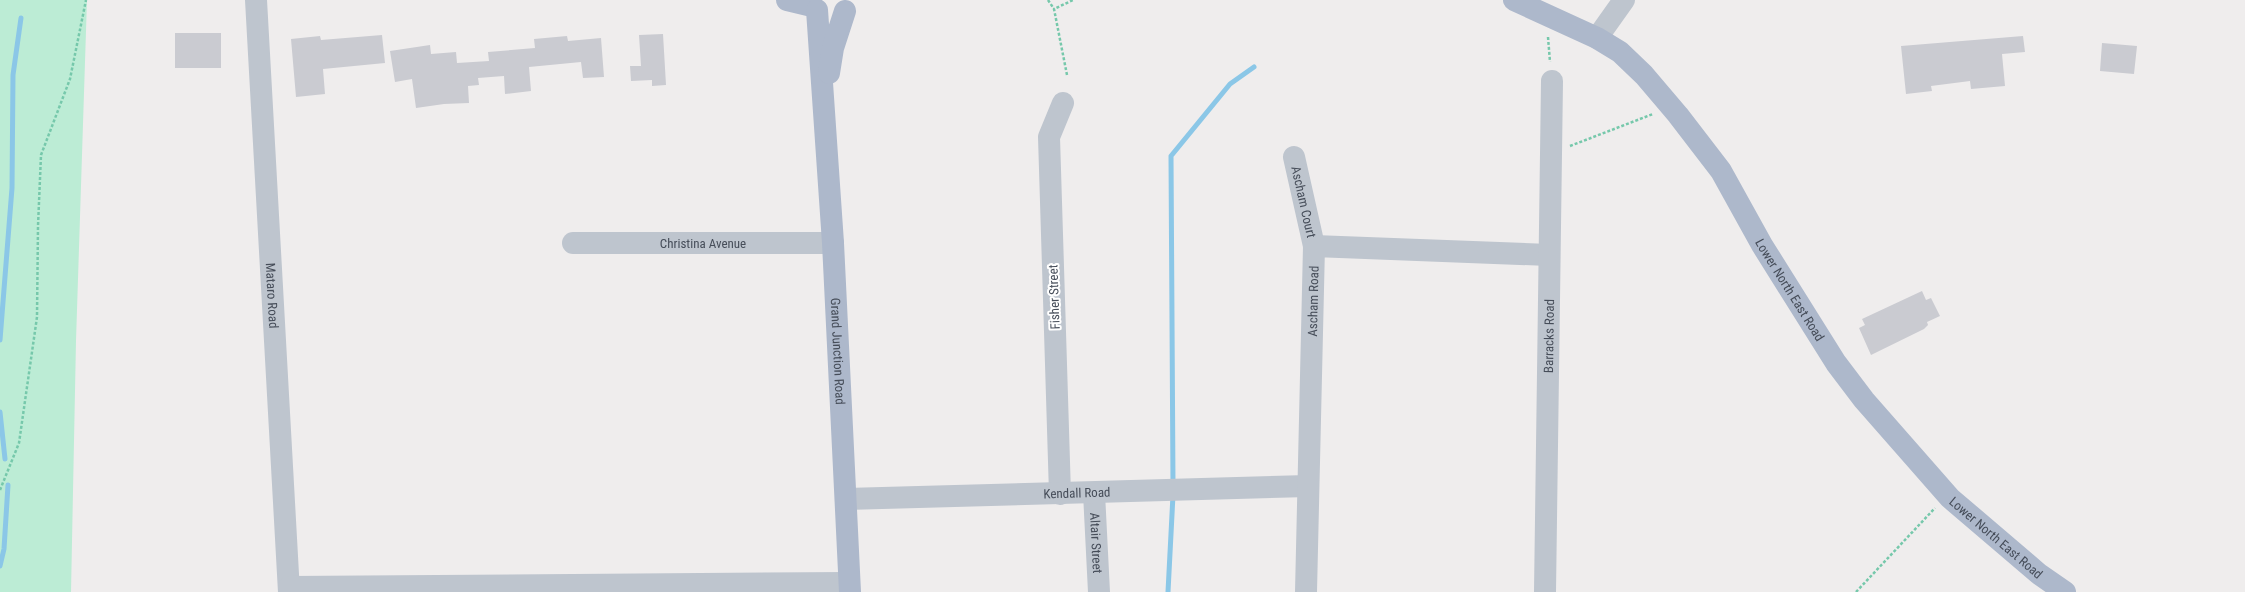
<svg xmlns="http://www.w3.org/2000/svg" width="2245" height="592" viewBox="0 0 2245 592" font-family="'Roboto Condensed',sans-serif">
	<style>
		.green { fill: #bcecd5 }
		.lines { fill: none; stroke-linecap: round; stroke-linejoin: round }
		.stream { stroke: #8bc7e7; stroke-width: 5 }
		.building { fill: #cacbd1 }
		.path { stroke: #76c8ab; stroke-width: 2.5; stroke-dasharray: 3 2; stroke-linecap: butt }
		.minor { stroke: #bec5ce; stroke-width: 22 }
		.major { stroke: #adb8cb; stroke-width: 22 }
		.labels { text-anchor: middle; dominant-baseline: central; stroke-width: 4; stroke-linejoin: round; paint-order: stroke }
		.street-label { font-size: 13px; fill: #464d59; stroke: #fff }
	</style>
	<rect width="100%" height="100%" fill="#efeded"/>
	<path class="green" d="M0 0H87L76 341 71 592H0Z"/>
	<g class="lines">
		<path class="stream" d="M0 340 12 188 13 75 21 18
			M0 412 5 459
			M1173 485 1171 156 1230 84 1254 67
			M0 566 4 549 8 485
			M1168 592 1173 495"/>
	</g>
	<path class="building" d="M175 33H221V68H175Z
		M663 34 666 85 652 86V80L631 81 630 66H641L639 35Z
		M382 35 385 63 323 69 325 94 296 97 291 39 320 36 321 40Z
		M567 36 568 41 601 38 604 77 583 78 581 62 529 67 531 91 505 94 504 76 478 78 479 85 468 86 469 103 444 104 416 108 412 79 395 82 390 51 430 45 431 54 456 52 457 63 489 61 488 52 535 48 534 39Z
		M2023 36 2025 52 2002 54 2005 86 1971 89 1970 81 1931 86 1932 91 1906 94 1901 46Z
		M2102 43 2137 46 2134 74 2100 71Z
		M1922 291 1926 300 1931 298 1940 316 1927 322 1928 325 1924 329 1871 355 1859 328 1865 325 1862 319Z"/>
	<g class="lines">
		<path class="path" d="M1048 0 1054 9
			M1548 37 1550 62
			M1067 75 1054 9 1073 0
			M1570 146 1653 114
			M0 490 19 443 37 317 38 226 41 155 70 79 86 0
			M1856 592 1935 508"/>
		<g class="minor">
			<path id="s1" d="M256 0 289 592"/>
			<path d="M1597 38 1624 0"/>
			<path id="s2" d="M1294 157 1314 246"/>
			<path id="s3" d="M573 243H833"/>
			<path id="s4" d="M1094 493 1099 592"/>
			<path d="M1060 494 1049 137 1063 103"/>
			<path id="s5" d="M846 499 1308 486"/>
			<path d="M289 587 849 583"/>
			<path id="s6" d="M1306 592 1314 246 1549 255"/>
			<path id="s7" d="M1545 592 1552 81"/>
		</g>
		<g class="major">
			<path d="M787 0 812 6"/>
			<path id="s8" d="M1514 0 1597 38 1620 52 1644 75 1678 115 1721 171 1762 245 1836 363 1864 400 1950 498 2039 574 2065 592"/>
			<path id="s9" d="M817 10 833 243 850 592"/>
			<path d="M829 73 833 48 845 11"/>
		</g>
	</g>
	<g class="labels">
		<g class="street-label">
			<text stroke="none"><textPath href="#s2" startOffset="46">Ascham Court</textPath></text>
			<text stroke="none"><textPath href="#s3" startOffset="130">Christina Avenue</textPath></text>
			<text stroke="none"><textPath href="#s8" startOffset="412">Lower North East Road</textPath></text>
			<text stroke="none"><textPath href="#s1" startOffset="296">Mataro Road</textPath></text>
			<text transform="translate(1054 297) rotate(-92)">Fisher Street</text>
			<text stroke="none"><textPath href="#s6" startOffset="291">Ascham Road</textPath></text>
			<text stroke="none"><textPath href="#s7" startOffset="256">Barracks Road</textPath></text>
			<text stroke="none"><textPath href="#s9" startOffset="342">Grand Junction Road</textPath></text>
			<text stroke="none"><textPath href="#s5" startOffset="231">Kendall Road</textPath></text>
			<text stroke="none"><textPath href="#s8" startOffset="736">Lower North East Road</textPath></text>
			<text stroke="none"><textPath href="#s4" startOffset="50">Altair Street</textPath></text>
		</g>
	</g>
</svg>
